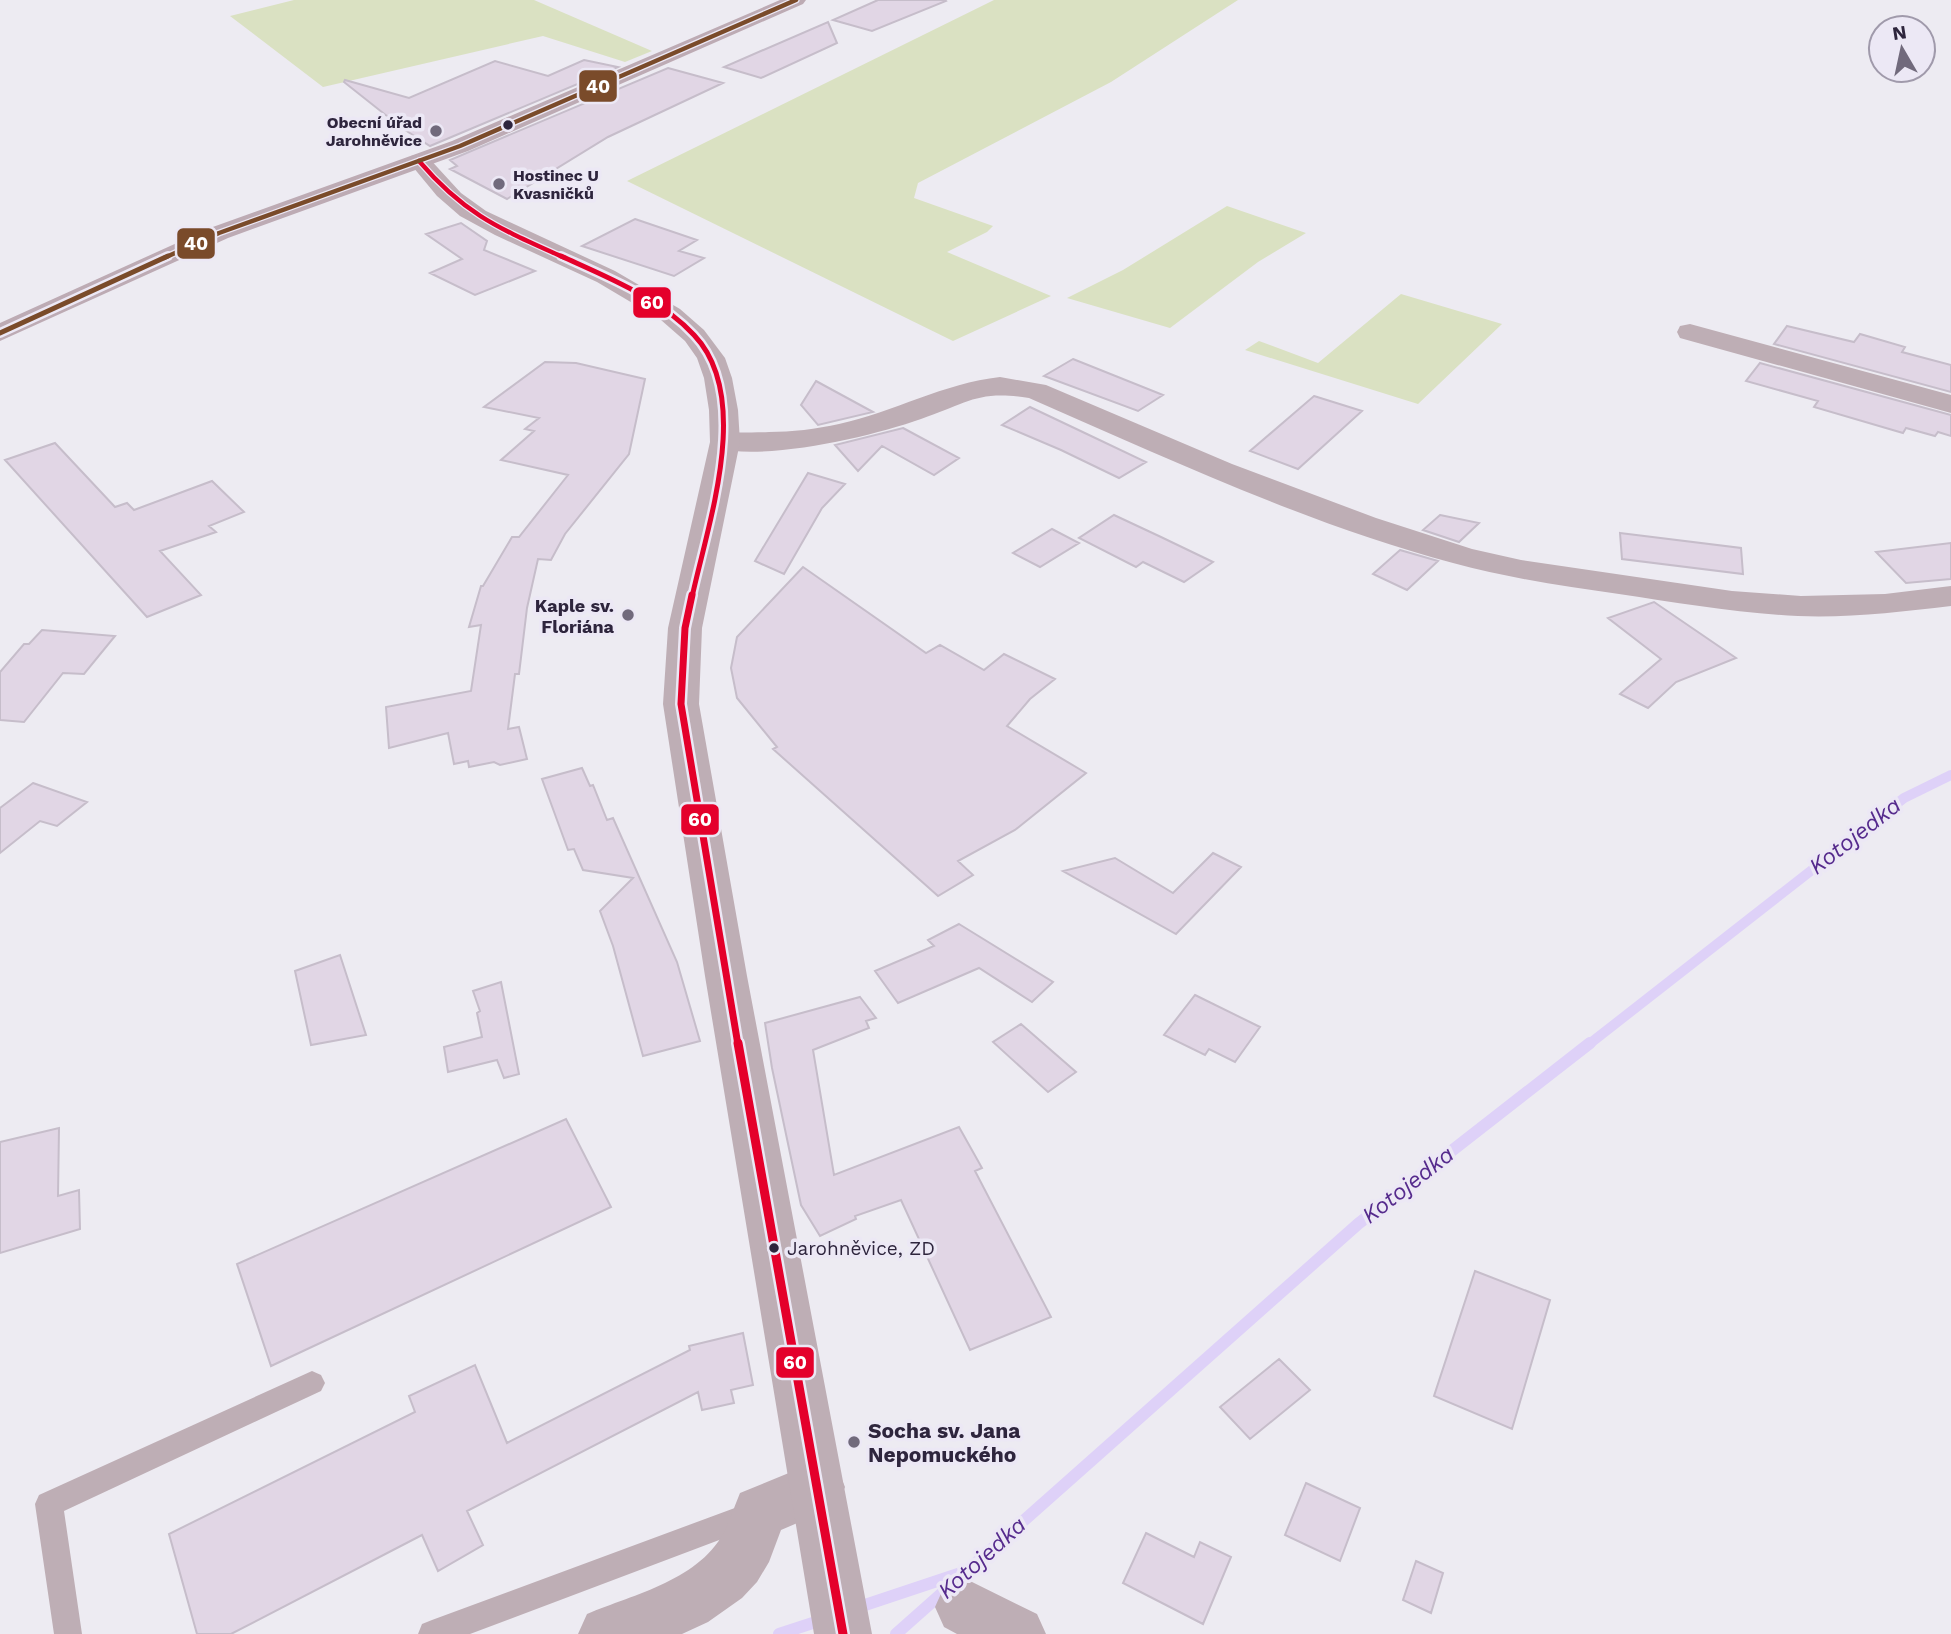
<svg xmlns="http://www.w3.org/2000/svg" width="1951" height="1634" viewBox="0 0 1951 1634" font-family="'Work Sans',sans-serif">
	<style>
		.green { fill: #dae1c2 }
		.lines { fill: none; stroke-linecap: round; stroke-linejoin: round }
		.stream-far1 { stroke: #ded1f8; stroke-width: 10 }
		.stream { stroke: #ded1f8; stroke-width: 12 }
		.building { fill: #e1d6e5; stroke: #c6bdca; stroke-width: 2 }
		.service { fill: #beaeb5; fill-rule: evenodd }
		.minor { fill: #beaeb5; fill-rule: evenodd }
		.tertiary { fill: #beaeb5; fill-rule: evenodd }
		.secondary { fill: #bdabb4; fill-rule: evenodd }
		.bus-1-far3-casing { stroke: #ece8f5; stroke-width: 7 }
		.bus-1-far2-casing { stroke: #ece8f5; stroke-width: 10 }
		.bus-1-far1-casing { stroke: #ece8f5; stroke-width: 12 }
		.bus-1-casing { stroke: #ece8f5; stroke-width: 14 }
		.bus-2-far1-casing { stroke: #ece8f5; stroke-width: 7 }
		.bus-2-casing { stroke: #ece8f5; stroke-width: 10 }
		.bus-1-far3 { stroke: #e4002b; stroke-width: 4.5 }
		.bus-1-far2 { stroke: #e4002b; stroke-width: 5 }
		.bus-1-far1 { stroke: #e4002b; stroke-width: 7 }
		.bus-1 { stroke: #e4002b; stroke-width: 9 }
		.bus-2-far1 { stroke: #7a4b2a; stroke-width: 4.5 }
		.bus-2 { stroke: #7a4b2a; stroke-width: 5 }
		.bus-dot { fill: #2e253d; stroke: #ece8f5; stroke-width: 2.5 }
		.poi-dot { fill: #716a7c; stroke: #ece8f5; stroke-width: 2.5 }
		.labels { text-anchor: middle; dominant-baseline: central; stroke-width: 7; stroke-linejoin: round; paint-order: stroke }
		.far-poi-label { font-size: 16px; font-weight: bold; fill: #2e253d; stroke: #ece8f5; text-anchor: end }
		.poi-label { font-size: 18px; font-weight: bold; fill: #2e253d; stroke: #ece8f5; text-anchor: end }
		.near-bus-label { font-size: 19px; fill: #2e253d; stroke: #ece8f5; text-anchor: start }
		.near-poi-label { font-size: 21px; font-weight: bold; fill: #2e253d; stroke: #ece8f5; text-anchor: start }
		.near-water-label { font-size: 23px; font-style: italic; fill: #562b8d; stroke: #ece8f5 }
		.line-badge { stroke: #ece8f5; stroke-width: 2.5 }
		.badge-label { font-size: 19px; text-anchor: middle; font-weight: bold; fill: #fff }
	</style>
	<rect width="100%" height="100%" fill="#edebf2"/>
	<path class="green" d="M294 0H534L652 51 625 62 543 36 323 87 230 16Z
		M994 0H1238L1111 82 918 183 914 198 993 226 987 232 947 252 1051 296 953 341 627 181Z
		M1227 206 1306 233 1258 262 1170 328 1067 298 1123 270Z
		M1401 294 1502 324 1418 404 1245 350 1259 341 1318 363Z"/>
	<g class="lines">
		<path class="stream-far1" d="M1588 1045 1904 798 1951 775"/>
		<path class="stream" d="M856 1608 964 1572
			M779 1634 822 1620
			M896 1634 1358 1224 1590 1043"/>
	</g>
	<path class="building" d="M878 0H945L946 1 872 31 833 20Z
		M828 22 837 43 761 78 724 67Z
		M584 60 618 67 430 146 402 128 344 82 345 80 409 98 495 61 548 76Z
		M668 68 723 83 608 137 507 199 450 169 457 166 450 160Z
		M635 219 697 240 679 251 704 258 674 276 582 246Z
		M461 223 487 241 484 250 535 271 475 295 430 273 462 259 426 234Z
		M1787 326 1854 342 1860 334 1905 347 1902 352 1951 365V392L1774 344Z
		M1073 359 1163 395 1138 411 1044 376Z
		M545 362 576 363 645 379 629 454 565 534 551 560 538 559 527 608 519 674H515L508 729 519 727 527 759 500 765 494 762 469 767 468 761 454 764 448 733 389 748 386 707 471 691 481 625 469 627 481 586H483L512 537H519L568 475 501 460 534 431 525 429 539 418 484 407Z
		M1760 363 1951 415V436L1938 432 1935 436 1906 428 1903 433 1814 407 1818 401 1746 381Z
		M816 381 827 387 873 412 818 425 801 405Z
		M1314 396 1362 411 1298 469 1250 451Z
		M1030 407 1089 435 1146 462 1119 478 1061 450 1002 425Z
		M903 428 959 458 934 475 882 446 858 471 835 445Z
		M55 443 115 507 127 503 134 510 212 481 244 512 209 526 216 532 160 551 201 595 147 617 5 460Z
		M808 473 845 484 822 508 784 574 755 561Z
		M1114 515 1161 537 1213 562 1184 582 1143 562 1136 567 1079 538Z
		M1440 515 1479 523 1459 542 1423 530Z
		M1052 529 1079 543 1040 567 1013 553Z
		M1620 533 1741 548 1743 574 1622 559Z
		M1951 543V579L1906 583 1876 552Z
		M1400 550 1438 561 1407 590 1373 574Z
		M803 567 926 653 940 645 984 670 1004 654 1055 679 1030 699 1007 726 1086 773 1015 830 958 861 973 875 938 896 773 749 777 747 737 698 731 668 737 637Z
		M1654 602 1736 658 1676 682 1648 708 1620 694 1661 659 1608 618Z
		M42 630 115 636 84 674 63 673 24 722 0 720V672L24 644H29Z
		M582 768 590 786 593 785 607 820 613 818 677 962 700 1041 643 1056 613 946 600 911 633 878 583 870 574 849 568 850 542 779Z
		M33 783 87 802 57 826 40 821 0 853V808Z
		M1213 853 1241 867 1176 934 1063 871 1115 858 1173 893Z
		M959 924 1053 982 1032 1002 979 968 898 1003 875 971 934 946 928 940Z
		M340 955 366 1035 311 1045 295 971Z
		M501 982 519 1074 504 1078 497 1060 448 1072 444 1047 482 1037 477 1013 480 1011 473 991Z
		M1195 995 1260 1027 1235 1062 1209 1049 1205 1055 1164 1035Z
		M860 997 876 1018 866 1021 869 1028 813 1050 834 1175 959 1127 982 1168 975 1171 1051 1317 970 1350 901 1200 855 1216 856 1219 820 1236 801 1205 772 1068 765 1023Z
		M1021 1024 1076 1072 1048 1092 993 1042Z
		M566 1119 611 1207 271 1366 237 1264Z
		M59 1128 58 1196 79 1190 80 1229 0 1253V1142Z
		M1475 1271 1550 1300 1512 1429 1434 1396Z
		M743 1333 753 1385 731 1390 734 1403 702 1410 698 1392 467 1511 483 1545 438 1571 422 1535 231 1634H197L169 1534 415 1412 409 1396 475 1365 507 1443 690 1350 689 1346Z
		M1279 1359 1310 1390 1250 1439 1220 1407Z
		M1306 1483 1360 1508 1340 1561 1285 1535Z
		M1146 1533 1194 1557 1200 1542 1231 1557 1203 1624 1123 1583Z
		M1416 1561 1443 1573 1431 1613 1403 1600Z"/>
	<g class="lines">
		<path class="service" d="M312 1371 321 1375 325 1383 321 1391 64 1511 82 1634H54L35 1504 39 1495Z
			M751 1502 761 1506 765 1515 761 1524 751 1528 470 1634H418L422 1624 432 1620Z"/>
		<path class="minor" d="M1690 324 1951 395V413L1680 338 1677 332 1680 326Z
			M1000 377 1046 385 1232 464 1376 518 1472 549 1521 560 1732 591 1801 596 1885 594 1951 586V606C1900 612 1849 618 1798 616 1738 613 1679 603 1619 594 1563 586 1508 578 1453 563 1307 524 1167 458 1029 398 977 390 968 403 921 419 870 437 767 461 715 448L710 442 715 436C732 431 751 433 769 432 791 432 817 429 839 424 894 412 944 383 1000 377Z
			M818 1461 837 1468 845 1487 837 1506 781 1530 769 1562 757 1582 742 1598 708 1622 682 1634H578L587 1614C634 1594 702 1580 726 1528 731 1517 735 1505 740 1493Z
			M964 1578 1037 1614 1046 1634H957L944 1627 935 1607 944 1587Z"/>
		<path class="tertiary" d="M419 154 427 156 461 193 486 211 615 271 680 309 704 330 725 358 732 378 738 410 740 442 702 628 699 704 747 976 872 1634H814L705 976 663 704 668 628 710 442 709 410 704 378 697 358 685 341 661 320 597 282 495 235 460 216 437 196 408 161 411 156Z"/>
		<path class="secondary" d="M780 0H806L803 4 468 151 228 238 0 341V323L210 228 452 141Z"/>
		<g class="bus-1-far3-casing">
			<path id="bus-1-far3" d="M419 161C466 216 501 229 565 258"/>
		</g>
		<g class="bus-1-far2-casing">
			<path id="bus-1-far2" d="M561 256C607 277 660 298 694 335 753 397 708 523 692 597"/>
		</g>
		<g class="bus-1-far1-casing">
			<path id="bus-1-far1" d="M692 595 685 628 681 704 738 1045"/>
		</g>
		<g class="bus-1-casing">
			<path id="bus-1" d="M738 1043 843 1634"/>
		</g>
		<g class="bus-2-far1-casing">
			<path id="bus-2-far1" d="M164 258 219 233 460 146 796 0"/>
		</g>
		<g class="bus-2-casing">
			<path id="bus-2" d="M0 333 168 256"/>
		</g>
		<use href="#bus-1-far3" class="bus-1-far3"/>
		<use href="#bus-1-far2" class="bus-1-far2"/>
		<use href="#bus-1-far1" class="bus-1-far1"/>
		<use href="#bus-1" class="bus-1"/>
		<use href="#bus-2-far1" class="bus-2-far1"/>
		<use href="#bus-2" class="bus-2"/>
	</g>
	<g class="bus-dot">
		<circle cx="508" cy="125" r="6"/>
		<circle cx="774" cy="1248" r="6"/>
	</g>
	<g class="poi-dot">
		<circle cx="436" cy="131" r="7"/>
		<circle cx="499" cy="184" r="7"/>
		<circle cx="628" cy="615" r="7"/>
		<circle cx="854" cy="1442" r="7"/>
	</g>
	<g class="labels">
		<g class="far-poi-label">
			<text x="422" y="122">Obecní úřad<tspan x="422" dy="18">Jarohněvice</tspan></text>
			<text x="513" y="175" text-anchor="start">Hostinec U<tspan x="513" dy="18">Kvasničků</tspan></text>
		</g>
		<g class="poi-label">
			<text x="614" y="605">Kaple sv.<tspan x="614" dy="21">Floriána</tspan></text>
		</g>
		<g class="near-bus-label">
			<text x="787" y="1248">Jarohněvice, ZD</text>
		</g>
		<g class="near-poi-label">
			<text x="868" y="1430">Socha sv. Jana<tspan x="868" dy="24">Nepomuckého</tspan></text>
		</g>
		<g class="near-water-label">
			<text transform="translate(1855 836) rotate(-38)">Kotojedka</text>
			<text transform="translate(1408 1185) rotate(-38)">Kotojedka</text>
			<text transform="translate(982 1558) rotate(-42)">Kotojedka</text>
		</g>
	</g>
	<g class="line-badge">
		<rect x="578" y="69" width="40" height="34" rx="7" fill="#7a4b2a"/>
		<rect x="176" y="227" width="40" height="33" rx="7" fill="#7a4b2a"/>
		<rect x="632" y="286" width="40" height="33" rx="7" fill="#e4002b"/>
		<rect x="680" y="803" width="40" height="33" rx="7" fill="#e4002b"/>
		<rect x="775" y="1346" width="40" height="33" rx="7" fill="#e4002b"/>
	</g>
	<g class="badge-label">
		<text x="598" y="93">40</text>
		<text x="196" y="250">40</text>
		<text x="652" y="309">60</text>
		<text x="700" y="826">60</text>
		<text x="795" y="1369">60</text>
	</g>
	<g transform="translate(1902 49) rotate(351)"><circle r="33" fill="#ece8f5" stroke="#a09aab" stroke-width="2"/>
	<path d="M0-5L12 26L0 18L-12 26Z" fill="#716a7c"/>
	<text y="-10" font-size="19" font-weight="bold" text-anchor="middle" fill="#2e253d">N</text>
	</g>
</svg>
